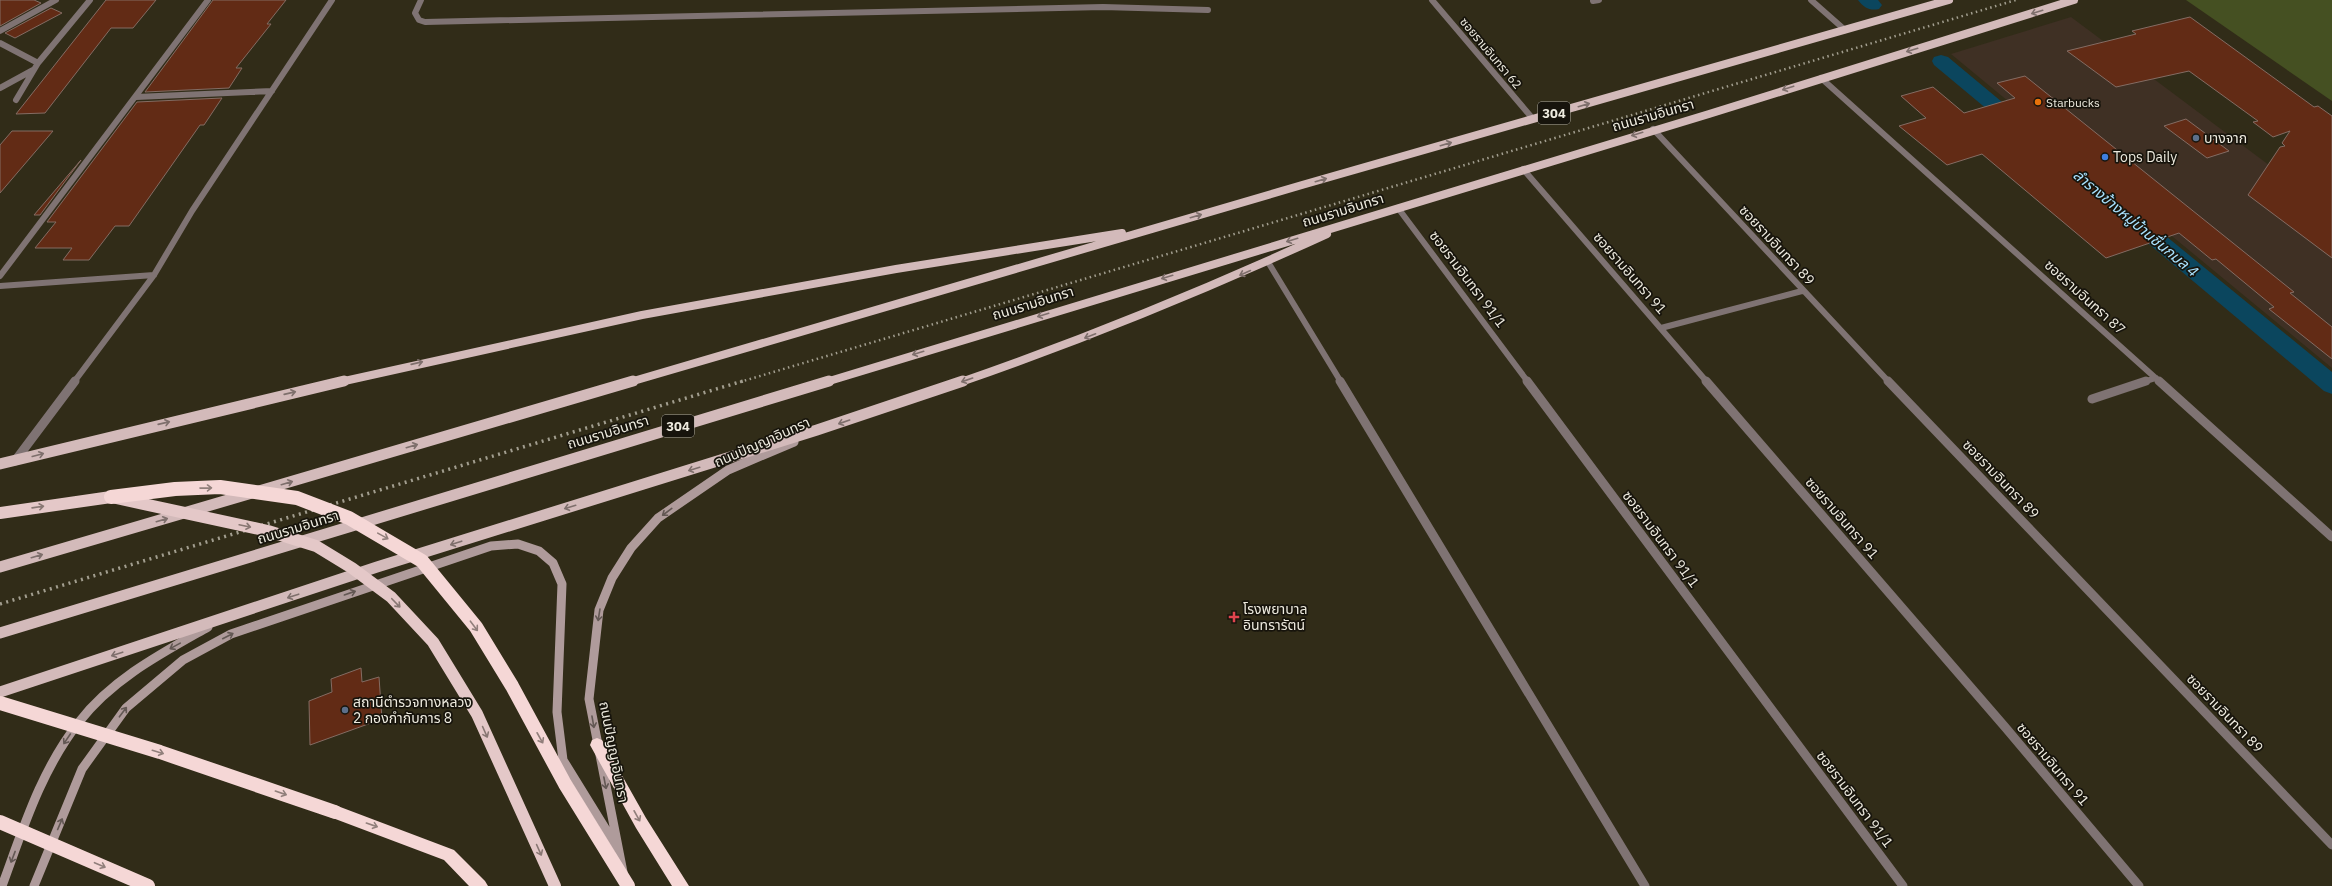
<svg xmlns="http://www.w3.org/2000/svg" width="2332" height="886" viewBox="0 0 2332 886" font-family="'IBM Plex Sans','Noto Sans Thai',sans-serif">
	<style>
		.commercial { fill: #3f3024 }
		.green { fill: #455022 }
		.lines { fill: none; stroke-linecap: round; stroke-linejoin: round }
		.canal { fill: #0b465e; fill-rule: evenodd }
		.building { fill: #622b15; stroke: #846c63 }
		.minor-far1 { stroke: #7f7373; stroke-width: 6 }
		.minor { stroke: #7f7373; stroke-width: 9 }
		.secondary { stroke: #af9b9b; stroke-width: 9 }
		.primary-far1 { stroke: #d3baba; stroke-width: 8 }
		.primary { stroke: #d3baba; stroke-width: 11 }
		.trunk { stroke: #e4c8c8; stroke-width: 12 }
		.motorway { fill: #f5d7d6; fill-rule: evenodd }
		.rail-far1 { stroke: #a29e8f; stroke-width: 2.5; stroke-dasharray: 1.5 3.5; stroke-linecap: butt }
		.rail { stroke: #a29e8f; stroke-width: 3.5; stroke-dasharray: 2 4.5; stroke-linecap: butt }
		.trunk-bridge { stroke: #e4c8c8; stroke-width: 12 }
		.motorway-bridge { stroke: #f5d7d6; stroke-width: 14 }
		.oneway { stroke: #7e6f6c }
		.oneway2 { stroke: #917f7b }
		.oneway3 { stroke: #887773 }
		.oneway4 { stroke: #635854 }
		.food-dot { fill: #e8710a; stroke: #17140c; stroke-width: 1.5 }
		.service-dot { fill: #5c6f8a; stroke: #17140c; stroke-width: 1.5 }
		.shop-dot { fill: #3f7fe0; stroke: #17140c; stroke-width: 1.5 }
		.health-dot { fill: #e0444e; stroke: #17140c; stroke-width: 1.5 }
		.labels { text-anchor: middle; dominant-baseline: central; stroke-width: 3.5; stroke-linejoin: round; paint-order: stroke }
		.far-street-label { font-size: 12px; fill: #eeebdf; stroke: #17140c }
		.far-poi-label { font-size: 12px; fill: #eeebdf; stroke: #17140c; text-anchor: start }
		.shield { fill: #17140c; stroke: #aeaaa0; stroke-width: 1 }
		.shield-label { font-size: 13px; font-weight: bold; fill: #eeebdf }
		.street-label { font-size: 14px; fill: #eeebdf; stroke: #17140c }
		.poi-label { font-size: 14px; fill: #eeebdf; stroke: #17140c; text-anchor: start }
		.water-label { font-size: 15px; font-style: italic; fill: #a9e2ff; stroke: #17140c }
	</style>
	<rect width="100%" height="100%" fill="#312c18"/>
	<path class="commercial" d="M2071 17 2332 212V368L1951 54Z"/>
	<path class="green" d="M2186 0H2332V101Z"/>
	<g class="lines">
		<path class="canal" d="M1858 0H1878L1882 5 1879 9C1870 11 1864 8 1858 0Z
			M1941 55 1948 57 2026 122 2029 126 2026 130 2019 132 2012 130 1934 65 1932 61 1934 57Z
			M2132 212 2139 214 2332 372V394L2324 391 2125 224 2122 219 2125 214Z"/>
	</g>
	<path class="building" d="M0 0H34L41 3 0 26Z
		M106 0H156L133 28H111L45 113 16 114Z
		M213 0H286L267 24H271L236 68H242L229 88 145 92Z
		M51 8 62 13 15 38 5 33Z
		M2190 17 2314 107 2318 106 2332 116V258L2248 195 2280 147 2285 146 2282 143 2290 131 2273 137 2253 122 2258 121 2189 71 2116 87 2067 51 2136 34 2132 31Z
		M2025 76 2294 292 2290 293 2332 327V359L2269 309 2274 307 2216 259 2212 260 2179 233 2106 258 1982 154 1947 165 1899 126 1926 118 1901 96 1933 87 1964 113 2015 98 1997 83Z
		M222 98 204 125H200L129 226H115L89 260H63L72 248H35L56 222H47L137 102Z
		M2186 119 2229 151 2207 158 2164 126Z
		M12 131H53L0 193V145Z
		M81 160 40 215H34Z
		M361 668 362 682 379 677 382 719 310 745 309 701 332 692 331 679Z"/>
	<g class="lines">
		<path class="minor-far1" d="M421 0 415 13 419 20 425 22 1103 7 1208 10
			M1432 0 1533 119
			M1811 0 1845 30
			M1593 1 1599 0
			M0 31 56 0
			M0 43 38 63
			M1821 78 2160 382
			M0 88 33 70
			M136 97 272 91
			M16 100 38 63 90 0
			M1653 129 1889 382
			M1523 169 1707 382
			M1398 208 1528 382
			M1268 262 1341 382
			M0 276 208 0
			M0 286 154 275
			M1661 328 1802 291
			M74 382 154 275 192 211 332 0
			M2143 382 2156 378"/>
		<path class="minor" d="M1340 381 1645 886
			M1527 381 1903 886
			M1706 381 2005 727 2139 886
			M1888 381 2332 845
			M2159 381 2332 537
			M2092 399 2146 381
			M15 461 75 381"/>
		<path class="secondary" d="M623 872 589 699 599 610 612 578 631 548 658 518 728 470 794 442
			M2 886C23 829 41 770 79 722 112 679 162 653 208 627
			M34 886 82 769 126 708 183 660 231 634 491 546 518 544 539 551 553 563 562 584 557 712 563 760 618 849"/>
		<path class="primary-far1" d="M340 382 642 315 896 269 1122 233
			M630 382 1302 185 1949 0
			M826 382 1709 114 2074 0
			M961 382C1085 339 1207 289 1327 234"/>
		<path class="primary" d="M0 464 344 381
			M0 567 633 381
			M0 633 829 381
			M0 692 377 567 817 430 963 381"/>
		<path class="trunk" d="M0 513 111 497"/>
		<path class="motorway" d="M597 738 602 740 646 818 689 886H672L636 828 590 745 592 740Z
			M335 805 454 850 485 881 488 886H469L444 860 330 817 328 812 330 807Z"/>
		<path class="rail-far1" d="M740 382 2016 0"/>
		<path class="rail" d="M0 604 743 381"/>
		<path class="trunk-bridge" d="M116 498 268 531 316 546 352 568 391 597 433 642 477 714 555 886"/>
		<path class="motorway-bridge" d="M111 497 175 489 220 487 297 498 349 518 422 561 476 627 512 686 565 784 628 886
			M0 703 160 752 335 812
			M0 822 148 886"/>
	</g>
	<defs><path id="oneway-shaft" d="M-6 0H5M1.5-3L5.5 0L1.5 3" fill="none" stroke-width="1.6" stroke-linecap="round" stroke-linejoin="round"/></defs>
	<g class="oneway">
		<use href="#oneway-shaft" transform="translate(2037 12) rotate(163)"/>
		<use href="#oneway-shaft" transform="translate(1912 50) rotate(163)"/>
		<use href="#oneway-shaft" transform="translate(1788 88) rotate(162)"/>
		<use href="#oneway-shaft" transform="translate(1584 105) rotate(-16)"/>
		<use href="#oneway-shaft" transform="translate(1637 134) rotate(163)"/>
		<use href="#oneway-shaft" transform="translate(1446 144) rotate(-16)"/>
		<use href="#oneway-shaft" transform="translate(1321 180) rotate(-16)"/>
		<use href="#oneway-shaft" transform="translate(1196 216) rotate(-16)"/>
		<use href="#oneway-shaft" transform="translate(1292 240) rotate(163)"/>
		<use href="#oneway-shaft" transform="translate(1245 273) rotate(156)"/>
		<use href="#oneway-shaft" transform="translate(1167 277) rotate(163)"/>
		<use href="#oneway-shaft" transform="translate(1043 315) rotate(163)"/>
		<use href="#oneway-shaft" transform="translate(1090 336) rotate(159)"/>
		<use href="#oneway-shaft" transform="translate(918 353) rotate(163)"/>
		<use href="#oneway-shaft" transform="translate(417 363) rotate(-13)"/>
		<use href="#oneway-shaft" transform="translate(967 380) rotate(161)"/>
		<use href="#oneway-shaft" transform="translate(290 393) rotate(-13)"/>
		<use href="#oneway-shaft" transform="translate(844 422) rotate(161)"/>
		<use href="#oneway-shaft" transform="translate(164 423) rotate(-13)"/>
		<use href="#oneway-shaft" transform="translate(412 446) rotate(-16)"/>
		<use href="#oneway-shaft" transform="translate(38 455) rotate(-15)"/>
		<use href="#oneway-shaft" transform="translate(694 469) rotate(163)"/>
		<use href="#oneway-shaft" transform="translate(287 483) rotate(-16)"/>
		<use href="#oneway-shaft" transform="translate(570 507) rotate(163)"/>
		<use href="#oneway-shaft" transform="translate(162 520) rotate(-16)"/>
		<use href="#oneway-shaft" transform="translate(456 543) rotate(162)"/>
		<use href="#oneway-shaft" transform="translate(37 556) rotate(-16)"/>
		<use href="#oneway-shaft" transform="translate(293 596) rotate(162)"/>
		<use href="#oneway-shaft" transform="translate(117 654) rotate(162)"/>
	</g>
	<g class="oneway2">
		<use href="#oneway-shaft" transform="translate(206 488) rotate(-1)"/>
		<use href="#oneway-shaft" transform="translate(383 536) rotate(29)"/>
		<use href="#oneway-shaft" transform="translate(474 626) rotate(53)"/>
		<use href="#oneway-shaft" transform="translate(540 738) rotate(61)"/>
		<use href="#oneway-shaft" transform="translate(158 752) rotate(17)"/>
		<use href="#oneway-shaft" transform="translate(281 793) rotate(19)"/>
		<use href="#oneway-shaft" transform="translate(637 816) rotate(61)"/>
		<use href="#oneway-shaft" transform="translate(372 825) rotate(19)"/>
		<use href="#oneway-shaft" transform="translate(100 865) rotate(23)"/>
	</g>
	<g class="oneway3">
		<use href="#oneway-shaft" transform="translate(38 507) rotate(-8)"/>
		<use href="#oneway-shaft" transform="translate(245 526) rotate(12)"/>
		<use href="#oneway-shaft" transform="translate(396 603) rotate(46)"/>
		<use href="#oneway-shaft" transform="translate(485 732) rotate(66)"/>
		<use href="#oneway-shaft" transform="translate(539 850) rotate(66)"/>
	</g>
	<g class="oneway4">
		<use href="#oneway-shaft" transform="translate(667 512) rotate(143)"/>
		<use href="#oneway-shaft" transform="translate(350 593) rotate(-19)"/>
		<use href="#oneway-shaft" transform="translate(599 615) rotate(99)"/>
		<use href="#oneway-shaft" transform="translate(228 636) rotate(-27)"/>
		<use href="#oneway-shaft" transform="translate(175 646) rotate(151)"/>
		<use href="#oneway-shaft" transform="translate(123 712) rotate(-53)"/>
		<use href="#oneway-shaft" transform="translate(593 722) rotate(80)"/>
		<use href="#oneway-shaft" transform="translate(67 739) rotate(124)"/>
		<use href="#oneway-shaft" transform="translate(605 783) rotate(79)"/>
		<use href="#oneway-shaft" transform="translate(60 824) rotate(-67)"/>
		<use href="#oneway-shaft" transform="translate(13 857) rotate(111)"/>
	</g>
	<circle class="food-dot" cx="2038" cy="102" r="4"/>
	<g class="service-dot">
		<circle cx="2196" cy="138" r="4"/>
		<circle cx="345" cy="710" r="4"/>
	</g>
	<circle class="shop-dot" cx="2105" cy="157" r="4"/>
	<path class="health-dot" d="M1232 611h4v4h4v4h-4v4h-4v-4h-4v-4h4z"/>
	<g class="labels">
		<g class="far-street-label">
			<text transform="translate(1491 53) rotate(50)">ซอยรามอินทรา 62</text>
		</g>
		<g class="far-poi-label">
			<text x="2046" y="102">Starbucks</text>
		</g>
		<g class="shield">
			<rect x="1538" y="102" width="32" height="22" rx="3"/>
			<rect x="662" y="415" width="32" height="22" rx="3"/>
		</g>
		<g class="shield-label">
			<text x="1554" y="113">304</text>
			<text x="678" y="426">304</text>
		</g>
		<g class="street-label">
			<text transform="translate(1653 115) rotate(-16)">ถนนรามอินทรา</text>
			<text transform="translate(1343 210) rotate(-17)">ถนนรามอินทรา</text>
			<text transform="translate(1777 245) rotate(47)">ซอยรามอินทรา 89</text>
			<text transform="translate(1630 273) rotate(49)">ซอยรามอินทรา 91</text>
			<text transform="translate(1468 279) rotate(53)">ซอยรามอินทรา 91/1</text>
			<text transform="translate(2085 297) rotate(42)">ซอยรามอินทรา 87</text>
			<text transform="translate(1033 303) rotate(-17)">ถนนรามอินทรา</text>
			<text transform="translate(608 432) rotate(-17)">ถนนรามอินทรา</text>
			<text transform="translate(762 442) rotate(-24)">ถนนปัญญาอินทรา</text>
			<text transform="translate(2001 479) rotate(46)">ซอยรามอินทรา 89</text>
			<text transform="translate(1842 518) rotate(49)">ซอยรามอินทรา 91</text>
			<text transform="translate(298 527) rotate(-17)">ถนนรามอินทรา</text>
			<text transform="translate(1661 539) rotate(53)">ซอยรามอินทรา 91/1</text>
			<text transform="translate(2225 713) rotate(46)">ซอยรามอินทรา 89</text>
			<text transform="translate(614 752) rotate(79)">ถนนปัญญาอินทรา</text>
			<text transform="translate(2053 764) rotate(50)">ซอยรามอินทรา 91</text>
			<text transform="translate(1855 799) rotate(53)">ซอยรามอินทรา 91/1</text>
		</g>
		<g class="poi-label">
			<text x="2204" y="138">บางจาก</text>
			<text x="2113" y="157">Tops Daily</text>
			<text x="1243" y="609">โรงพยาบาล<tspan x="1243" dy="16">อินทรารัตน์</tspan></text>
			<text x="353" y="702">สถานีตำรวจทางหลวง<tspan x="353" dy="16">2 กองกำกับการ 8</tspan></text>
		</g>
		<g class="water-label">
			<text transform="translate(2136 223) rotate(40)">ลำรางข้างหมู่บ้านชื่นกมล 4</text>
		</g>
	</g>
</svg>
